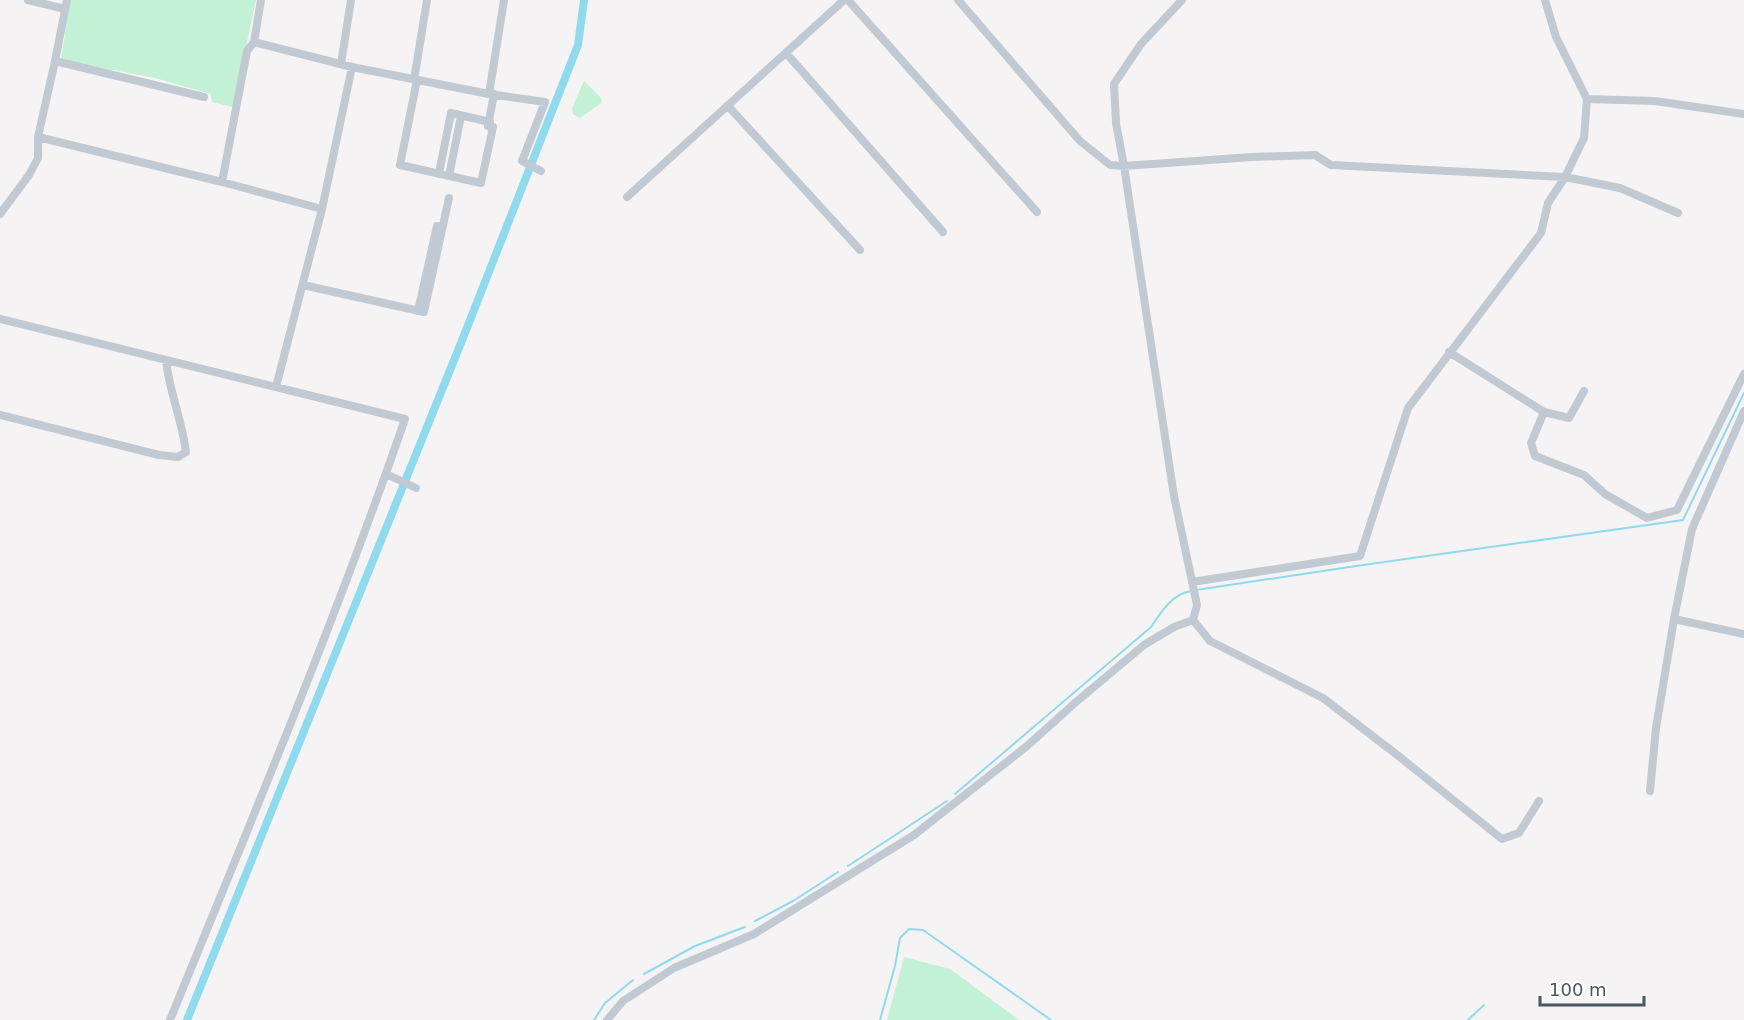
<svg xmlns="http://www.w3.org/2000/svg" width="1744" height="1020" viewBox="0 0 1744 1020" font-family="'DejaVu Sans',sans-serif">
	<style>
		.green { fill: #c3f1d5 }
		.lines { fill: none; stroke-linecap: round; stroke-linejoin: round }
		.stream { stroke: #90daee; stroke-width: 2 }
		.canal { stroke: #90daee; stroke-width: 8 }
		.minor { stroke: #c1cad2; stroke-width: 8 }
	</style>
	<rect width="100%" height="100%" fill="#f5f3f3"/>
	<path class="green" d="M70 0H256L233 107 212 102 211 94 155 78 61 60Z
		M584 81 602 99 601 103 580 118 573 114 572 109 574 103Z
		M904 957 950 969 1019 1020H887Z"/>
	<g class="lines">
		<path class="stream" d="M1196 590 1356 566 1683 520 1744 393
			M955 794 1151 627C1161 612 1172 594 1191 591
			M848 866 947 801
			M755 921 793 901 838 872
			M644 974 695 946 745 927
			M594 1020 605 1003 633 980
			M880 1020 895 966 900 938 909 929 923 930 1051 1020
			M1468 1020 1484 1005"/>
		<path class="canal" d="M187 1020 463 338 578 45 584 0"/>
		<path class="minor" d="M28 0 65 9
			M848 0 1037 212
			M958 0 1080 141 1110 165 1124 166 1252 157 1315 155 1331 165 1565 177 1620 188 1678 213
			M1182 0 1141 44 1114 84 1116 123 1124 166 1174 496 1197 605 1193 620
			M254 42 352 67 489 94 545 102 522 161 541 171
			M786 53 943 232
			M55 61 204 97
			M341 64 351 0
			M414 80 427 0
			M417 80 400 165 481 183 493 127 488 126 494 94
			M489 94 504 0
			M1587 99 1655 101 1744 114
			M728 106 860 250
			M38 137 222 182 322 209
			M439 173 451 113 490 122
			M449 176 461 116
			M222 182 247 51 254 42 261 0
			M627 197 844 0
			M0 214 29 175 38 158V137L55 61 67 0
			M303 285 424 312 449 198
			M418 311 437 226
			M0 319 405 419C335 622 251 821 170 1020
			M1449 352 1544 412 1569 418 1584 391
			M276 387 322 209 352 67
			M1544 412 1531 443 1535 456 1584 475 1605 494 1647 518 1677 510 1744 374
			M0 415 159 455 178 457 186 452C182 420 169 391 166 360
			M386 474 416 488
			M1192 582 1360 556 1408 408 1541 233 1548 203 1565 177 1584 138 1587 99 1556 37 1545 0
			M1674 619 1744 634
			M1193 620 1210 641 1323 698 1396 754 1502 839 1519 833 1539 801
			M1650 791 1656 728 1674 619 1692 529 1744 411
			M607 1020 623 1001 674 968 754 934 914 835 1027 746 1076 702 1144 645 1174 627 1193 620"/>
	</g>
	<path d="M1540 996v9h104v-9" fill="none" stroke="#4a5661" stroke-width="3"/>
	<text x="1549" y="996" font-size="18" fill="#4a5661" stroke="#ffffff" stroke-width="4.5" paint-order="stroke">100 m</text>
</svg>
